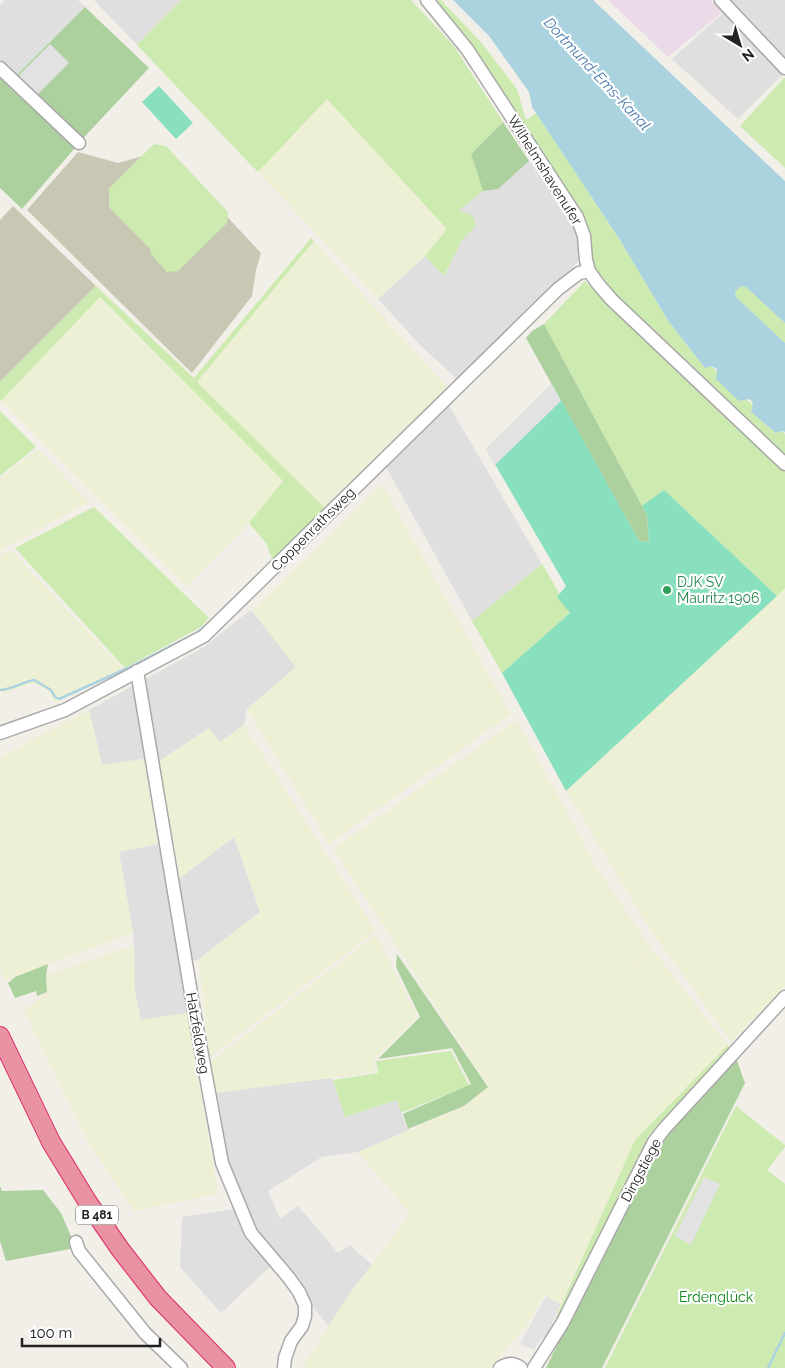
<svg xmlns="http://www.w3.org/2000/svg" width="785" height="1368" viewBox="0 0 785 1368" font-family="Raleway,sans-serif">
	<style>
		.residential { fill: #e0dfdf }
		.industrial { fill: #ebdbe8 }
		.construction { fill: #c7c7b4 }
		.farmland { fill: #eef0d5 }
		.grass { fill: #cdebb0 }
		.forest { fill: #add19e }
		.pitch { fill: #88e0be }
		.parking { fill: #e2e2e2 }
		.water { fill: #aad3df }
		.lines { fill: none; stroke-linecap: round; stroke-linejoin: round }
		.stream { stroke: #aad3df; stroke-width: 2.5 }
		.minor-casing { stroke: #a9a9a9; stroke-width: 15 }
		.highway-casing { stroke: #dc2a67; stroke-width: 20 }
		.minor { stroke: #fff; stroke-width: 12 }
		.highway { stroke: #e892a2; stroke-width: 18 }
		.leisure-dot { fill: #2e9e5b; stroke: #fff; stroke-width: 2 }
		.labels { text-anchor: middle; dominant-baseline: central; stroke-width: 4.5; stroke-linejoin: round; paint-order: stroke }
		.shield { fill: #fff; stroke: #646464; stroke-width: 1 }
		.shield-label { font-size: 12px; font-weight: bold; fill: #222 }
		.street-label { font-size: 14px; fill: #222; stroke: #fff }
		.leisure-label { font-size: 14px; fill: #27864d; stroke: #fff; text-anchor: start }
		.park-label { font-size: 14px; fill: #0c8416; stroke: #fff }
		.water-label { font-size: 15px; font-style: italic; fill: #4a7aab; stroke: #fff }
	</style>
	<rect width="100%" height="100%" fill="#f2efe9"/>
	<path class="residential" d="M5 0H78L85 7 16 76 0 61V5Z
		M94 0H181L137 45Z
		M712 0H785V72L738 119 672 59 723 13Z
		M529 161 574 219 579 234 580 249 578 262 458 380 421 346 378 299 425 256 445 275 462 240 476 226 458 210 483 191 498 188Z
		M448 404 542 564 472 621 386 467Z
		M249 611H252L296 667 247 709 244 725 220 742 209 728 159 761 144 759 102 765 89 710 204 647Z
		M234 836 261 912 199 959 182 964 188 1013 141 1020 135 992 133 933 119 852 158 844 167 887Z
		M329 1078 333 1080 345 1117 397 1100 408 1131 358 1152 322 1157 268 1191 280 1219 298 1206 338 1253 350 1245 372 1265 348 1296 329 1326 310 1304 278 1259 221 1313 180 1267 182 1217 247 1207 232 1172 226 1154 215 1093Z"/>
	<path class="industrial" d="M608 0H711L722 12 668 57Z"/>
	<path class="construction" d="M165 150 261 253 256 270 252 296 192 373 27 210 78 152 118 163Z
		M13 206 96 286 0 382V220Z"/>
	<path class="farmland" d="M327 99 447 229 425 256 378 299 258 172Z
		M314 241 447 387 324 507 197 382Z
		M100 297 283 481 249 523 186 587 1 401Z
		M38 449 89 502 0 551V478Z
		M382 484 511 714 329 844 247 709 296 667 252 611Z
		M11 550 123 669 55 702 46 690 34 683 4 694 0 689V556Z
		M785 588V986L731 1042 647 925 566 791Z
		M89 710 102 765 144 759 158 844 119 852 133 933 48 964 5 981 0 970V757Z
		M517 720 591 856 590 857 652 949 576 1013 653 950 728 1045 635 1140 561 1304 545 1295 527 1325 490 1368H302L348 1296 410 1214 358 1152 464 1107 489 1086 419 982 455 955 419 980 333 849Z
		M244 725 376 931 209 1058 199 959 260 912 234 837 180 878 159 761 209 728 220 742Z
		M376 935 418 1017 375 1058V1072L215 1093 210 1062Z
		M134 945 135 992 141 1020 187 1013 218 1194 134 1211 86 1139 24 1011 47 992 46 975Z"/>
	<path class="grass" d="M181 0H411L453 45 503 122 471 154 483 191 459 210 473 216 476 226 462 240 444 276 425 256 447 229 327 99 258 172 248 162 137 45Z
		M431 0H441L481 42 517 89 526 120 536 113 620 240 669 322 704 367 711 366 718 373 739 401 746 399 753 405 751 412 776 433 782 431 785 434V588L777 596 664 490 642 506 544 324 585 281 607 304 617 298 593 269 590 248Z
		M784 78H785V168L740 126Z
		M154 144 166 146 228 212 227 223 178 271 167 272 151 254 150 249 109 207V188Z
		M311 238 314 241 197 382 324 507V512L273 561 266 543 249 523 283 481 100 297 1 401 0 399V382L96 286 194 378Z
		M741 286H746L785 323V343L736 297 735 292Z
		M0 411 36 447 0 476Z
		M94 507 209 618 201 627 125 668 15 548Z
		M542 564 560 594 558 597 570 613 502 673 472 621Z
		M728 1045 730 1050 642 1149 559 1323 556 1317 635 1140Z
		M451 1051 469 1085 401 1113 397 1100 345 1117 333 1080 378 1073 376 1061Z
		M736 1106 785 1145V1147L767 1170 785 1184V1368H605Z"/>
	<path class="forest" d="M85 7 149 68 88 133 22 209 0 188V61L16 76Z
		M503 122 529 161 498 189 483 191 471 154Z
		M544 324 642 506 647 515 649 542 639 541 526 338 532 331Z
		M397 954 488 1087 464 1106 408 1129 403 1114 471 1084 452 1048 378 1059 420 1017 396 967Z
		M48 964 46 975 47 992 37 996 36 991 15 998 8 983 15 977Z
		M736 1058 745 1083 602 1368H546L651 1153Z
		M0 1186 2 1191 43 1190 61 1213 76 1248 6 1261 0 1241Z"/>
	<path class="pitch" d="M159 86 193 123 176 139 142 102Z
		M552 384 639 541 649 542 647 515 642 506 664 490 777 596 566 791 502 673 570 613 557 597 566 586 486 449Z"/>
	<path class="parking" d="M50 44 69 63 36 96 17 77Z
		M552 384 561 401 495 465 486 449Z
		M704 1177 720 1184 691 1245 675 1236Z
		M546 1296 561 1304 552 1322 557 1326 548 1340 542 1337 534 1350 520 1344Z"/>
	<path class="water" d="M453 0H593L785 181V323L746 287 741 286 735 292 736 297 785 343V432L782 431 776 433 751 412C753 406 754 403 750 399L739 401 716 379 717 369 711 366 705 368 669 322 620 240 532 107 529 92 489 36Z"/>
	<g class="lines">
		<path class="stream" d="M0 690C10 690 23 682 34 680L51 690 55 697 59 699 128 668 198 632 207 625
			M768 1368 785 1333"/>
		<g class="minor-casing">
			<path id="minor" d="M427 0 467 49 577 217 584 236 586 260 589 271 598 284 612 300 785 464
				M721 0 785 68
				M0 68 79 143
				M137 671 195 1017 222 1163 251 1233 289 1278 299 1292 305 1305V1316L302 1326 291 1341 285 1358 284 1368
				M0 733 65 710 204 636 558 289 579 273 589 271
				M76 1242 79 1251 145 1333 181 1368
				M500 1368C507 1363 514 1363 521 1368
				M534 1368 563 1322 654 1142 664 1129 785 997"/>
		</g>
		<g class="highway-casing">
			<path id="highway" d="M0 1036 51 1142 87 1201 120 1249 158 1298 226 1368"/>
		</g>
		<use href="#minor" class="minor"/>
		<use href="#highway" class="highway"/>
	</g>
	<circle class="leisure-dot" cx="667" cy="590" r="5"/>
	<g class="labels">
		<rect class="shield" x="76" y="1205.5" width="42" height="19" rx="4"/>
		<g class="shield-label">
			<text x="97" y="1215">B 481</text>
		</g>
		<g class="street-label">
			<text transform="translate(545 170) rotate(58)">Wilhelmshavenufer</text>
			<text transform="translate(313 529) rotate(-45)">Coppenrathsweg</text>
			<text transform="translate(198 1033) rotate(80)">Hatzfeldweg</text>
			<text transform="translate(641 1170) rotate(-62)">Dingstiege</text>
		</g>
		<g class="leisure-label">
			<text x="677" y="582">DJK SV<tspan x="677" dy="16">Mauritz 1906</tspan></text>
		</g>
		<g class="park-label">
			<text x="716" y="1297">Erdenglück</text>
		</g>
		<g class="water-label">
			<text transform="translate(597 74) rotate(47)">Dortmund-Ems-Kanal</text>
		</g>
	</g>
	<g transform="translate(740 45) rotate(142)" stroke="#ffffff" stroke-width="4" paint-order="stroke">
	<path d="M0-4L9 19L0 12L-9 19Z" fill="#222222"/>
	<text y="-8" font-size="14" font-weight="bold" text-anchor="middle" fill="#222222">N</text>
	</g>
	<path d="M22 1338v8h138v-8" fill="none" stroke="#222222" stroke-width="2.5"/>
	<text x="30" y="1338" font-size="15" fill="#222222" stroke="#ffffff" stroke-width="4" paint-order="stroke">100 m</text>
</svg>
